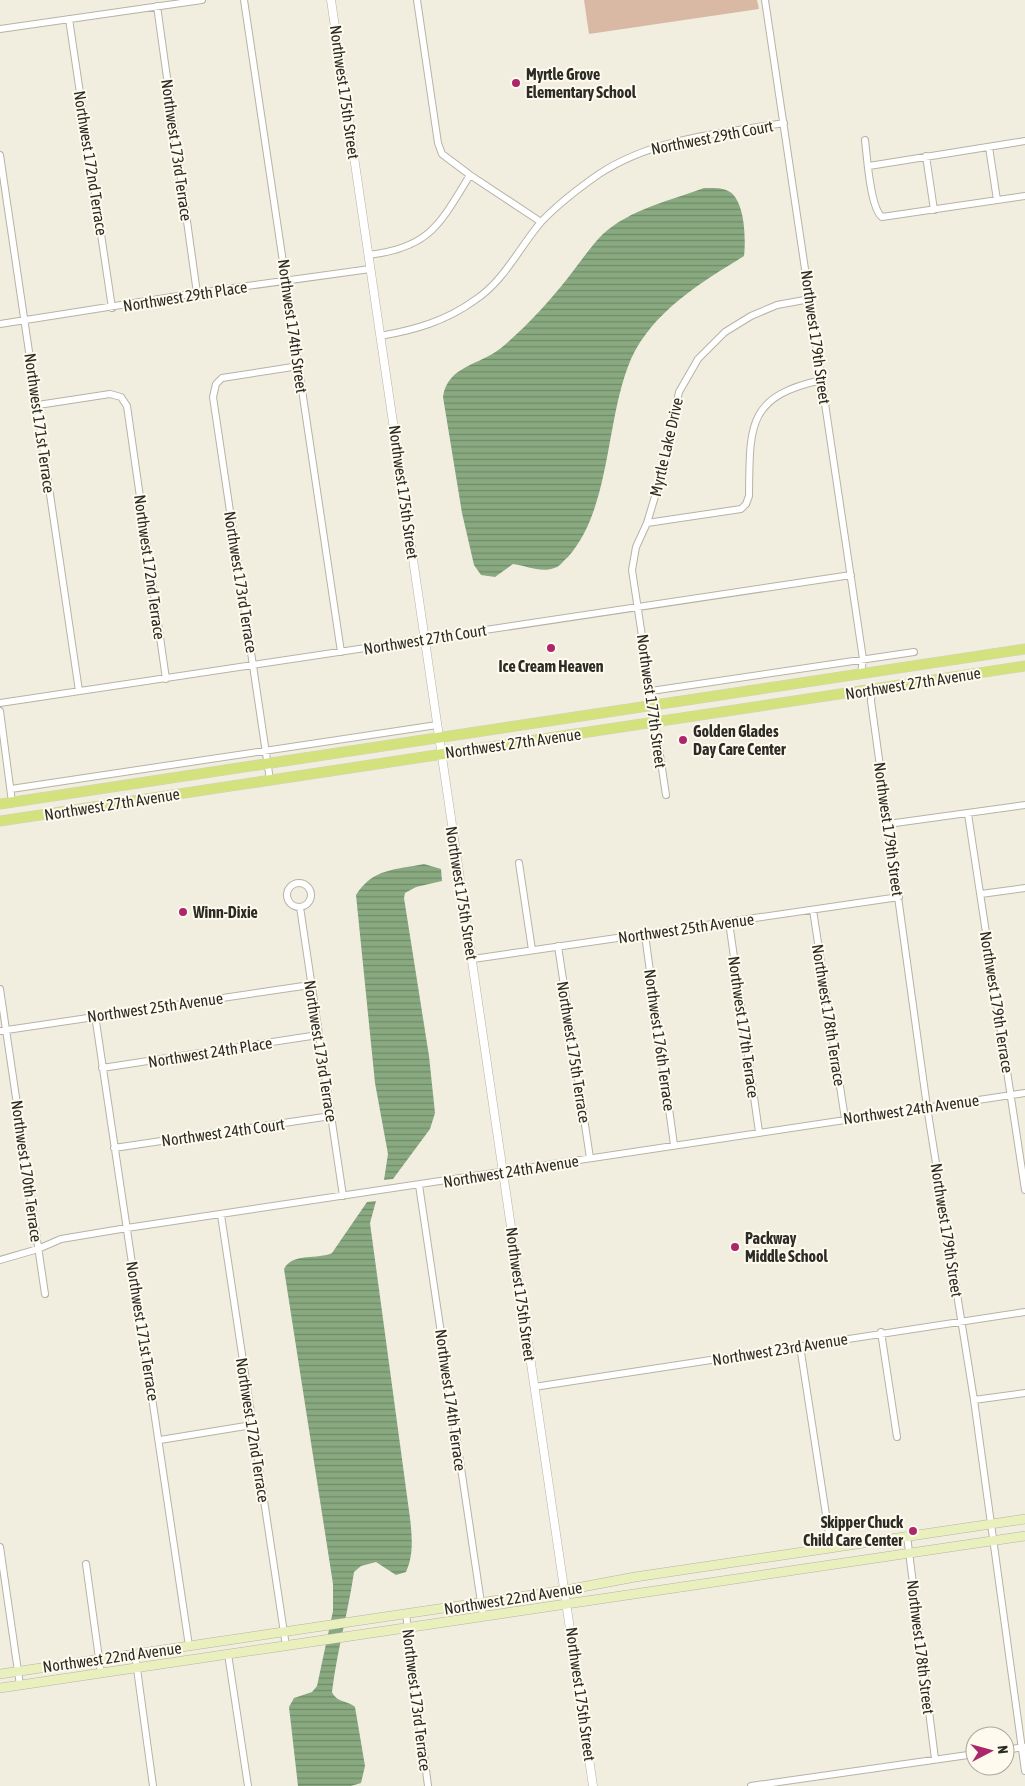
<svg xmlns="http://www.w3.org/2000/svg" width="1025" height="1786" viewBox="0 0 1025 1786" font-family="'Asap Condensed',sans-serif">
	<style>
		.park { fill: #d9b9a4 }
		.water { fill: url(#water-rules) }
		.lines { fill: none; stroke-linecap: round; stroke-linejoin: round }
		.minor-casing { stroke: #b6b3a6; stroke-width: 8 }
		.tertiary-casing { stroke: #b6b3a6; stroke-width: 9 }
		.secondary-casing { stroke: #b6b3a6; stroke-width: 10 }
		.primary-casing { stroke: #d1d0cf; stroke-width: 11 }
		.minor { stroke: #fff; stroke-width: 6 }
		.tertiary { stroke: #fff; stroke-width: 8 }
		.secondary { stroke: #e9f0bd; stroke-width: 9 }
		.primary { stroke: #d3e27c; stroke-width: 10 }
		.poi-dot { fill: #ad266c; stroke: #fefbee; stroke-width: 2 }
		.labels { text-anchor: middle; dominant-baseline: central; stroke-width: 4; stroke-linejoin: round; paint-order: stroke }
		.poi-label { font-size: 16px; font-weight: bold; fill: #2c2b26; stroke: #fefbee; text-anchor: start }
		.street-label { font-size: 16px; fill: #2c2b26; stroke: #fefbee }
	</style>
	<defs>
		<pattern id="water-rules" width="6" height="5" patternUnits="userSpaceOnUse" patternTransform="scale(1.25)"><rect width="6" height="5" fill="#89a980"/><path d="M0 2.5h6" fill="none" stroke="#708a69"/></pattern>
	</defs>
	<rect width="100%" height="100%" fill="#f1eee0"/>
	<path class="park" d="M584 0H757L759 9 589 34Z"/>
	<path class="water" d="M704 188C712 188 723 187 730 192 745 202 746 239 744 256 702 282 653 311 631 359 605 419 612 507 568 557 564 560 561 565 557 567 541 574 529 566 513 564L495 577 481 575 474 565 462 513 443 397C447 366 480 365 501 348 525 328 547 304 567 279 579 264 590 247 603 234 629 210 671 200 704 188Z
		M424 864 441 869 442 881 416 887 405 893 404 898 429 1056 435 1113 430 1129 393 1179 384 1180 388 1154 375 1083 356 895C373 868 395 870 424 864Z
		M376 1201 370 1223 410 1518C412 1536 414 1554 406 1572L396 1575 376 1562 361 1566 354 1572C348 1613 337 1651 332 1692 337 1703 347 1700 355 1707L365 1766 361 1783 351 1786H298L289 1707 294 1698 312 1692 317 1686 333 1611V1584L284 1269C293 1252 318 1260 332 1253L367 1202Z"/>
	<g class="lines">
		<g class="minor-casing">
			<path id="minor" d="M244 0 341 652
				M417 0 438 143 442 154 470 175 541 222
				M765 0 863 659 861 674
				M157 6 197 293
				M69 19 112 308
				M0 29 202 0
				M865 140C867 156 870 208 882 217L1025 196
				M989 147 997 200
				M0 155 79 691
				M926 156 934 210
				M869 166 1025 141
				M368 255C430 248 440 224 470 175
				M0 324 197 293 370 269
				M380 336C415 330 446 321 475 300 504 281 519 248 541 222 558 204 579 188 599 174 654 138 721 133 784 123
				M38 405 110 394 121 397 127 406 166 679
				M647 523 741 509 746 504 749 496C750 427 746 396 822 380
				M872 689 871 701 927 1107 974 1400 1025 1771
				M651 691 914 652
				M0 703 851 575
				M0 711 12 802
				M270 780 213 397 216 384 222 378 299 366
				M11 789 437 725
				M666 795 632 570 636 547 647 523 663 470 679 392 698 359 725 332 751 316 777 305 810 299
				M968 814 1025 1190
				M888 824 1025 805
				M519 863 532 950
				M287 895a12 12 0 1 1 24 0a12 12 0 1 1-24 0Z
				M981 894 1025 888
				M300 907 343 1196
				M813 910 845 1119
				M729 922 759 1132
				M645 935 674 1145
				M558 946 590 1158
				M473 959 899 897
				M0 989 45 1294
				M95 1015 189 1646
				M0 1031 310 985
				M102 1068 318 1035
				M114 1148 331 1116
				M419 1185 483 1616
				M221 1215 286 1646
				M0 1260 38 1249 61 1239 127 1228 1025 1093
				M881 1332 897 1437
				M800 1346 831 1547
				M534 1387 1025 1312
				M974 1400 1025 1393
				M160 1440 252 1425
				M907 1536 935 1759
				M0 1547 20 1685
				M86 1564 101 1673
				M406 1614 428 1786
				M135 1654 153 1786
				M228 1654 248 1786
				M1005 1750 1024 1747
				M751 1786 975 1754"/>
		</g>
		<g class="tertiary-casing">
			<path id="tertiary" d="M331 0 593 1786"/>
		</g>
		<g class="secondary-casing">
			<path id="secondary" d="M0 1674 566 1590 635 1577 1025 1519
				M0 1688 1025 1536"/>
		</g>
		<g class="primary-casing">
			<path id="primary" d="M0 804 1025 649
				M0 821 1025 666"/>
		</g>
		<use href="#minor" class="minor"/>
		<use href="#tertiary" class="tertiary"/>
		<use href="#secondary" class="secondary"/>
		<use href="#primary" class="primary"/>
	</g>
	<g class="poi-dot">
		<circle cx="516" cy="83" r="5"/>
		<circle cx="551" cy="648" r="5"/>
		<circle cx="683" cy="740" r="5"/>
		<circle cx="183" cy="912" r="5"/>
		<circle cx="735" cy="1247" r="5"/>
		<circle cx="913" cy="1531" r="5"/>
	</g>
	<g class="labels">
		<g class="poi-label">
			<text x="526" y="74">Myrtle Grove<tspan x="526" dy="18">Elementary School</tspan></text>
			<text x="551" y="666" text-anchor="middle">Ice Cream Heaven</text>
			<text x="693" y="731">Golden Glades<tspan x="693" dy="18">Day Care Center</tspan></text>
			<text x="193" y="912">Winn-Dixie</text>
			<text x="745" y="1238">Packway<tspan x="745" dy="18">Middle School</tspan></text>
			<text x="903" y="1522" text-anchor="end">Skipper Chuck<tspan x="903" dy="18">Child Care Center</tspan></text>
		</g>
		<g class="street-label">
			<text transform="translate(345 92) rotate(82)">Northwest 175th Street</text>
			<text transform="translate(712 137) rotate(-11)">Northwest 29th Court</text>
			<text transform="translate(177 150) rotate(82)">Northwest 173rd Terrace</text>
			<text transform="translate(91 163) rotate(81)">Northwest 172nd Terrace</text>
			<text transform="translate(185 296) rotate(-9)">Northwest 29th Place</text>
			<text transform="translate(293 326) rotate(82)">Northwest 174th Street</text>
			<text transform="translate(816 337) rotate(82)">Northwest 179th Street</text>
			<text transform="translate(40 423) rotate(82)">Northwest 171st Terrace</text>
			<text transform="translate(666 447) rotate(-77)">Myrtle Lake Drive</text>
			<text transform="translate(404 492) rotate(82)">Northwest 175th Street</text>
			<text transform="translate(150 567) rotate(82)">Northwest 172nd Terrace</text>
			<text transform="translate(241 582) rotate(81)">Northwest 173rd Terrace</text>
			<text transform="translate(425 639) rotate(-9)">Northwest 27th Court</text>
			<text transform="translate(913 683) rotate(-9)">Northwest 27th Avenue</text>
			<text transform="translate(652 701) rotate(82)">Northwest 177th Street</text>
			<text transform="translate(513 743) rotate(-8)">Northwest 27th Avenue</text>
			<text transform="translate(112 804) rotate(-9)">Northwest 27th Avenue</text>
			<text transform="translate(889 829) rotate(82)">Northwest 179th Street</text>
			<text transform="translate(462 893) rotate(81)">Northwest 175th Street</text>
			<text transform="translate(686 928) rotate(-8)">Northwest 25th Avenue</text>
			<text transform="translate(997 1002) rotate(81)">Northwest 179th Terrace</text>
			<text transform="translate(155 1007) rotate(-8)">Northwest 25th Avenue</text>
			<text transform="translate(829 1015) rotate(81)">Northwest 178th Terrace</text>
			<text transform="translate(744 1027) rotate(82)">Northwest 177th Terrace</text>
			<text transform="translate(660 1040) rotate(82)">Northwest 176th Terrace</text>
			<text transform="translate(321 1051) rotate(81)">Northwest 173rd Terrace</text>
			<text transform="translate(210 1052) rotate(-9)">Northwest 24th Place</text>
			<text transform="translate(574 1052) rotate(81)">Northwest 175th Terrace</text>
			<text transform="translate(911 1109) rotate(-8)">Northwest 24th Avenue</text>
			<text transform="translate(223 1132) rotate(-8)">Northwest 24th Court</text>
			<text transform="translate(27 1171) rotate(82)">Northwest 170th Terrace</text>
			<text transform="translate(511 1171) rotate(-9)">Northwest 24th Avenue</text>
			<text transform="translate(947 1230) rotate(81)">Northwest 179th Street</text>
			<text transform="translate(521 1294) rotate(82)">Northwest 175th Street</text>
			<text transform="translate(143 1331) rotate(81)">Northwest 171st Terrace</text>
			<text transform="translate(780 1349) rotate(-9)">Northwest 23rd Avenue</text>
			<text transform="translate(451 1400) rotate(82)">Northwest 174th Terrace</text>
			<text transform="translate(253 1430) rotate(81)">Northwest 172nd Terrace</text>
			<text transform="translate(513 1598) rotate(-9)">Northwest 22nd Avenue</text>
			<text transform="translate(921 1647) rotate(83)">Northwest 178th Street</text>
			<text transform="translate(112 1657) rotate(-8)">Northwest 22nd Avenue</text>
			<text transform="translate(581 1694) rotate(82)">Northwest 175th Street</text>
			<text transform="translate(417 1700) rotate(83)">Northwest 173rd Terrace</text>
		</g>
	</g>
	<g transform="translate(990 1751) rotate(84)"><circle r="24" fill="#fefbee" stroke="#aaa89e"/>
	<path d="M0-4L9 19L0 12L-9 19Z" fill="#ad266c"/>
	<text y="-8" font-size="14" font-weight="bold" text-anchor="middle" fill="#2c2b26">N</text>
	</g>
</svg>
